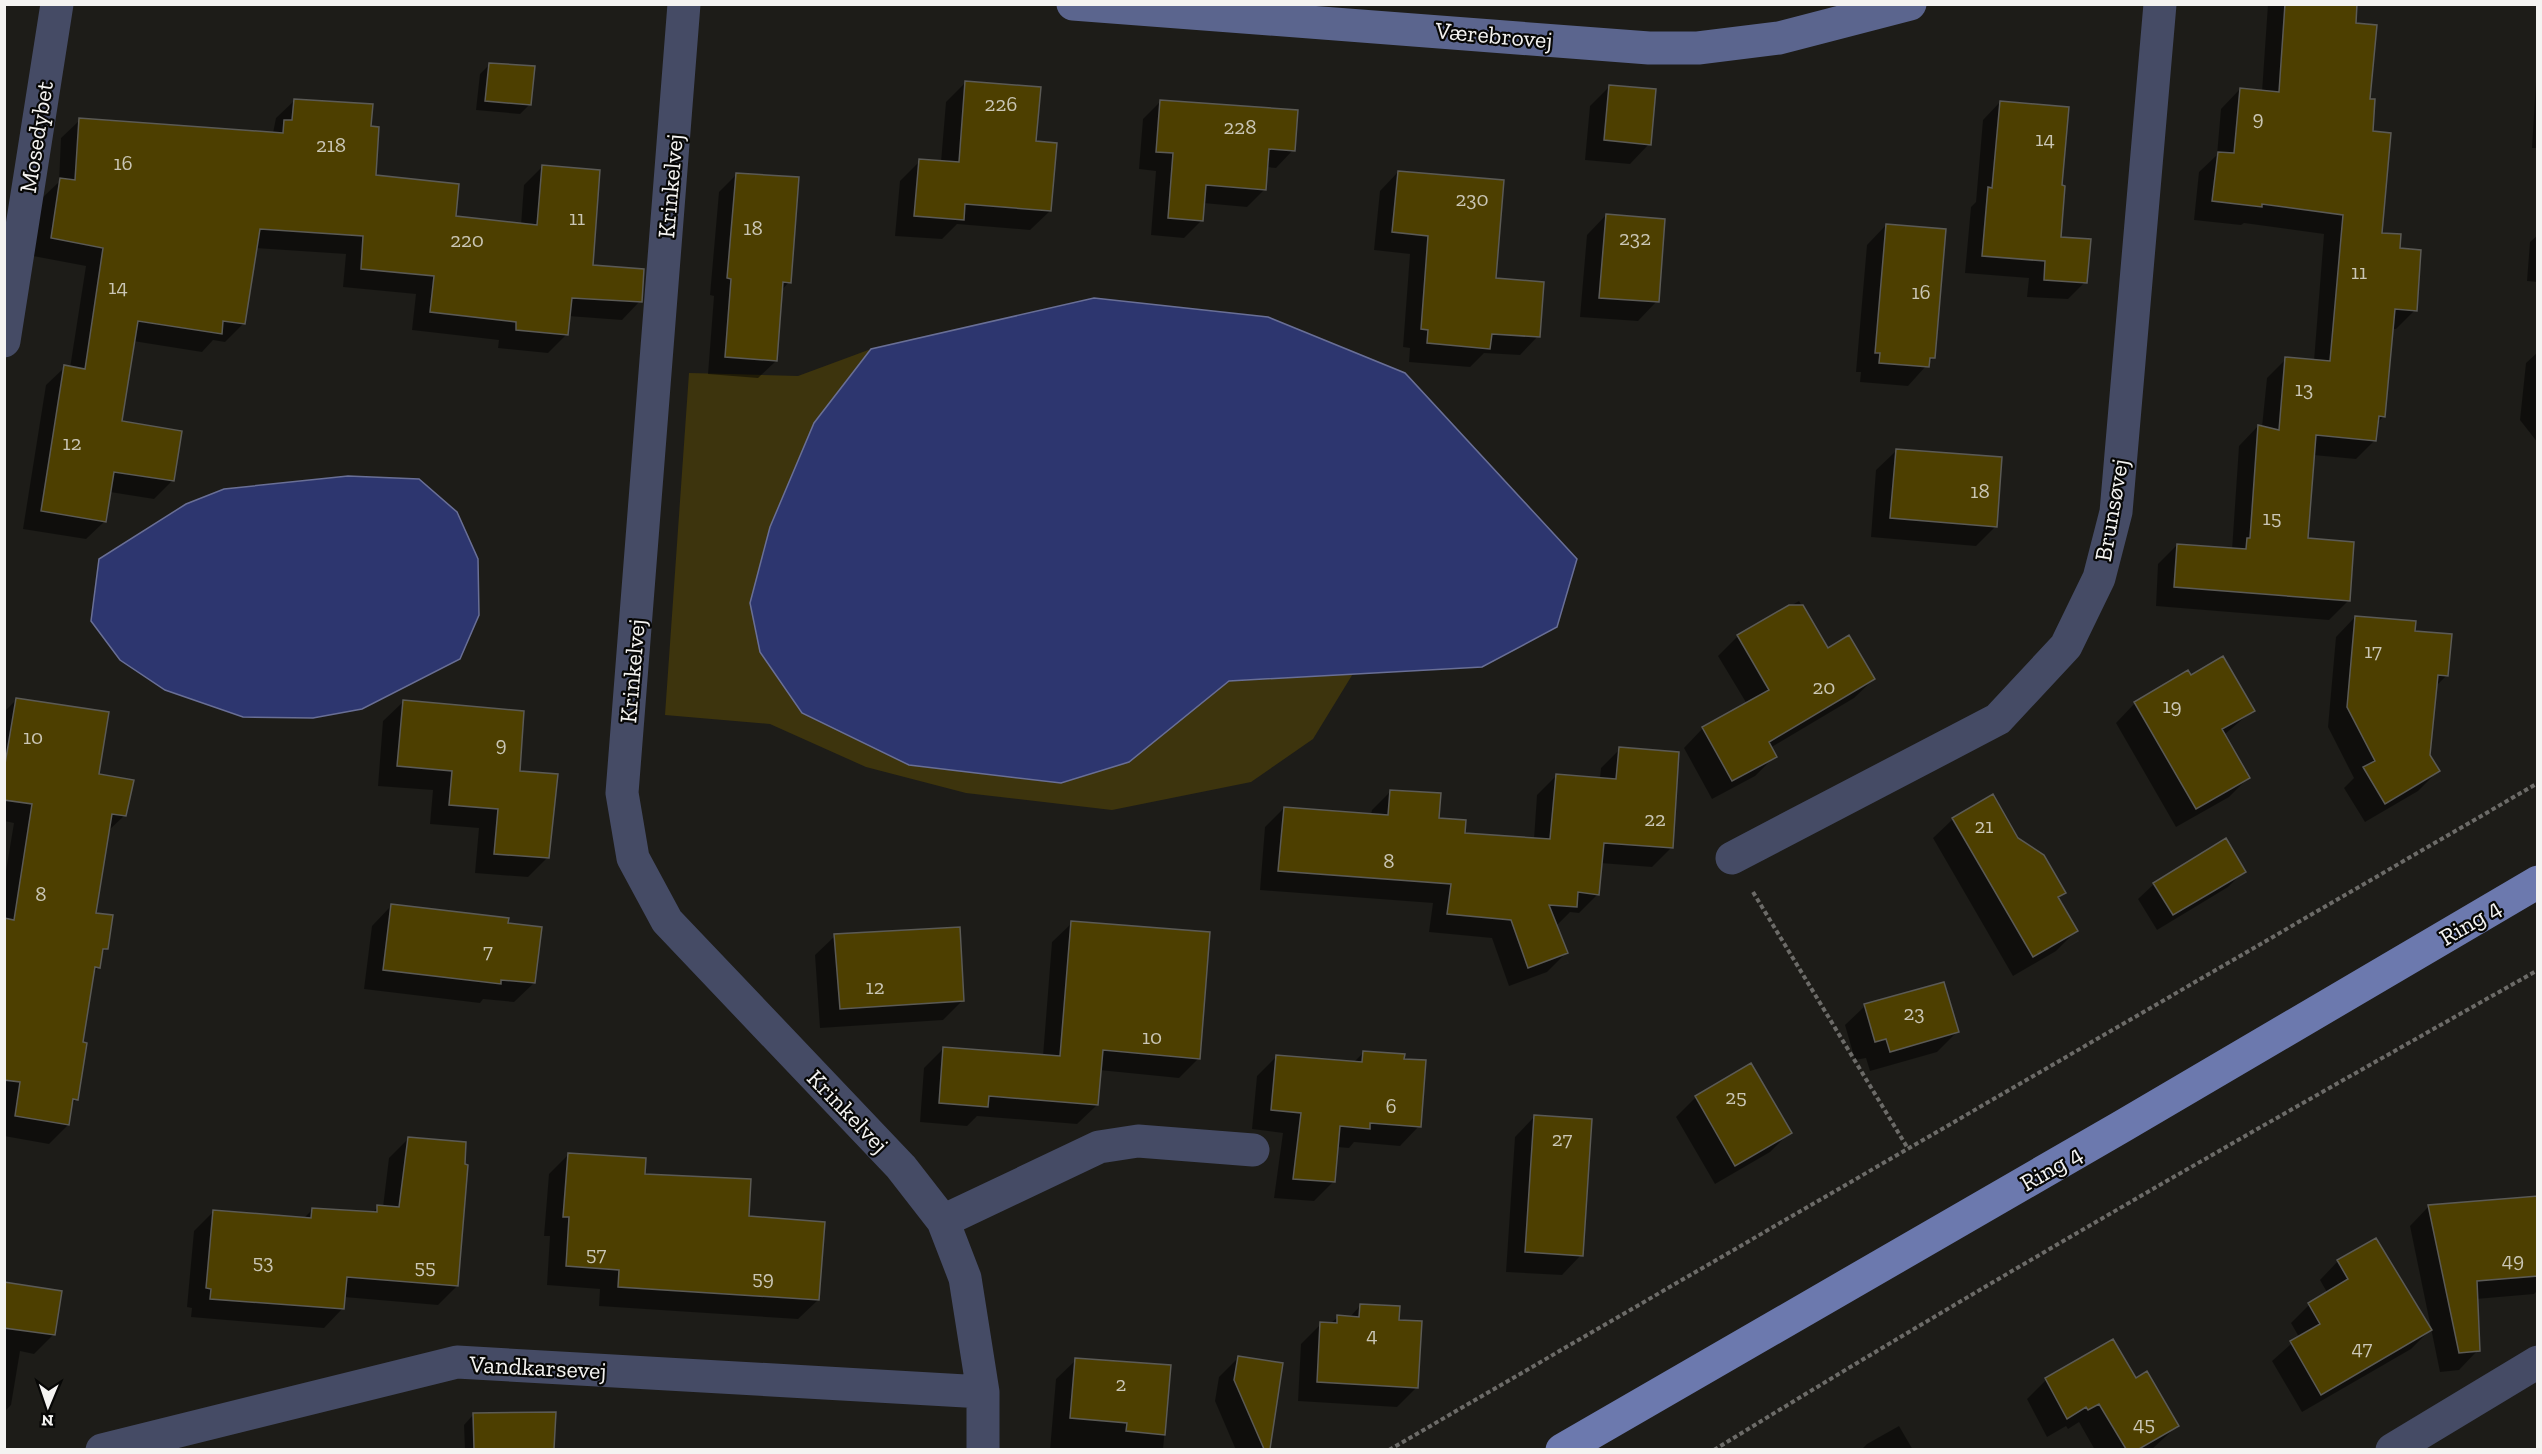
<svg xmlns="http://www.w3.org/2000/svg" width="2542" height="1454" viewBox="0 0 2542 1454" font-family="'Zilla Slab',serif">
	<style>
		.green { fill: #3d340d }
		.water { fill: #2d366f; stroke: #696f96; stroke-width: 1.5 }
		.shadow { fill: #0007 }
		.building { fill: #4d3f00; stroke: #5b5a55; stroke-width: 1.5 }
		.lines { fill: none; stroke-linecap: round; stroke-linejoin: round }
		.path { stroke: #6c6b68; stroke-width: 4; stroke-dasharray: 4.5 3; stroke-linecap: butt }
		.street { stroke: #454b65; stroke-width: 33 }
		.secondary { stroke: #5b658e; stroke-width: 33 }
		.primary { stroke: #6c79ae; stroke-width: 33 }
		.labels { text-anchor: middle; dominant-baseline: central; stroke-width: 4.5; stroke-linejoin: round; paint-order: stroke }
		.number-label { font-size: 21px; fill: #cac6b5 }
		.street-label { font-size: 24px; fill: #f4f3f1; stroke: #070706 }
	</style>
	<rect width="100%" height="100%" fill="#1d1c18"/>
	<path class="green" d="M871 349 814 423 770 527 750 603 1129 762 1229 681 1354 672 1313 739 1251 782 1112 810 966 793 866 767 770 724 665 715 689 373 798 376Z"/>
	<path class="water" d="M1094 298 1268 317 1405 373 1577 559 1557 627 1482 667 1229 681 1129 762 1061 783 909 765 802 713 760 652 750 603 770 527 814 423 871 349Z
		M348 476 419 479 457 512 478 559 479 615 460 659 362 709 313 718 243 717 165 690 120 660 91 621 99 559 186 504 224 489Z"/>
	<path class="shadow" d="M2268 4H2355L2354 25 2369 100 2380 234 2399 250 2415 310 2396 329H2391L2383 417 2376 424 2375 440 2356 459 2313 455 2306 540 2348 601 2329 620 2156 606 2158 564 2177 545 2232 550 2239 446 2258 426 2262 427 2267 378 2286 359 2314 361 2324 234 2244 223 2241 225 2194 220 2199 172 2217 155 2221 109 2240 89 2262 92Z
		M2538 49V148H2532Z
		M490 64 529 105 520 114 476 110 480 74Z
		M966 82 1034 143 1050 211 1030 230 957 224 942 239 895 236 900 181 920 161 941 162 946 102Z
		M1610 86 1649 144 1630 164 1585 160 1590 106Z
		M295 100 369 128 374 176 454 218 521 225 524 185 542 167 591 266 640 301 622 320 568 316 567 334 548 353 498 348 499 340 412 330 416 294 343 287 346 254 255 248 243 324 225 342 213 340 202 352 133 341 120 422 172 481 154 499 110 492 105 521 86 539 23 529 46 385 65 367 70 368 86 266 33 256 42 198 59 182 61 138 80 120 273 133 276 118Z
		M1161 101 1293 150 1276 168 1266 167 1265 189 1247 207 1203 203 1202 220 1184 238 1151 235 1156 171 1139 169 1143 119Z
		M2000 102 2060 187V238L2085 282 2068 299 2027 297 2029 278 1965 273 1971 207 1976 202 1983 120Z
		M1398 172 1495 279 1538 336 1520 355 1484 353 1470 367 1409 362 1410 348 1403 347 1410 254 1374 250 1380 191Z
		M737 174 789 282 781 291 776 361 758 378 708 374 714 296 710 295 719 192Z
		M1606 215 1657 301 1638 321 1580 317 1587 235Z
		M1886 225 1934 357 1908 386 1860 382 1861 372H1856L1867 245Z
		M2538 235V282L2527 281 2530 242Z
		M2538 352V443L2520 420 2526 363Z
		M1896 451 1996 526 1976 546 1871 537 1876 470Z
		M1799 601 1828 650 1874 679 1854 698 1770 748 1775 756 1755 776 1712 799 1684 748 1703 728 1747 704 1718 656 1738 636Z
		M2355 617 2413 632 2447 675 2435 687 2429 756 2438 771 2418 791 2365 822 2344 788 2354 778 2328 727 2336 637Z
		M2191 677 2253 710 2224 735 2249 777 2229 797 2176 827 2116 723 2135 703Z
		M16 700 98 775 125 815 107 832 94 914 106 949 101 954 99 967 92 974 81 1044 77 1099 71 1105 68 1125 49 1144 4 1136V883L14 823 4 821V712Z
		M403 702 518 772 548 857 528 877 475 873 479 828 430 824 433 790 378 786 383 721Z
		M1620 749 1671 848 1652 867 1600 863 1598 894 1579 913 1570 912 1556 926 1566 953 1547 972 1509 986 1492 938 1429 932 1433 903 1260 890 1265 827 1284 808 1371 815 1372 810 1391 791 1463 834 1534 839 1537 795 1556 776 1600 779 1601 768Z
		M1953 819 2064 892 2057 899 2076 931 2056 951 2013 976 1933 838Z
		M2244 871 2228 887 2157 930 2138 899 2154 884Z
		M391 906 506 924 534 983 514 1002 483 999 480 1003 364 989 372 926Z
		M1072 923 1199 1058 1179 1078 1099 1070 1097 1105 1077 1124 977 1116 967 1126 920 1122 924 1068 944 1048 1043 1056 1052 942Z
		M835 936 963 1000 943 1020 820 1028 815 955Z
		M1865 1006 1957 1032 1937 1052 1870 1071 1866 1058 1855 1060 1845 1025Z
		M1364 1052 1419 1126 1400 1146 1354 1142 1349 1148 1337 1147 1333 1182 1314 1201 1274 1198 1283 1133 1252 1129 1257 1076 1276 1057 1353 1063Z
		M1696 1097 1790 1132 1770 1152 1715 1184 1676 1117Z
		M1534 1117 1581 1255 1562 1275 1506 1272 1515 1137Z
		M408 1139 457 1286 438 1305 344 1297 343 1308 324 1328 191 1317 192 1308 187 1307 194 1231 213 1212 303 1219 313 1209 372 1213 378 1207H383L389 1158Z
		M569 1154 643 1175 747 1218 818 1300 798 1319 599 1306 600 1289 547 1285 550 1236H544L549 1174Z
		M2538 1198V1290L2534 1294 2476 1299 2478 1350 2459 1370 2440 1372 2410 1226 2429 1206Z
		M2338 1261 2430 1330 2411 1349 2302 1412 2272 1361 2299 1337 2291 1323 2309 1305 2328 1294 2320 1280Z
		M4 1283 53 1335 34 1354 20 1351 11 1405 4 1412Z
		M1361 1305 1398 1321 1417 1387 1397 1407 1298 1401 1301 1344 1321 1324H1330L1338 1317 1349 1318Z
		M1238 1358 1281 1364 1268 1450H1236L1215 1401 1219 1377Z
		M1076 1360 1170 1367 1163 1450H1050L1056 1379Z
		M2046 1380H2135L2177 1426 2151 1450H2095L2079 1422 2068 1429 2066 1426 2047 1437 2027 1399Z
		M555 1414 552 1450H465L464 1425 473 1415Z
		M1899 1426 1913 1450H1861L1867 1444Z"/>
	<path class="building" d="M2285 4H2357L2356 23 2377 25 2370 99H2375L2373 131 2391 133 2382 233 2401 234 2400 248 2421 250 2417 311 2395 309 2385 417 2379 416 2376 441 2316 435 2308 538 2354 542 2350 601 2174 587 2177 544 2246 549 2247 538H2250L2258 425 2279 430 2285 357 2330 361 2343 215 2262 204V207L2212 201 2218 152 2234 153 2240 88 2279 92Z
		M489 63 535 66 531 105 485 101Z
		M965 81 1041 87 1036 141 1057 143 1051 211 965 204 964 220 914 216 919 159 959 162Z
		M1609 85 1656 89 1651 145 1604 140Z
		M294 99 373 104 371 126 379 127 376 175 459 184 456 216 537 225 542 165 600 170 593 265 644 269 642 302 572 298 568 335 516 330V322L430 312 434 276 361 269 363 236 260 229 245 324 223 321 222 334 138 321 122 421 182 431 174 481 114 472 106 522 41 511 64 365 85 369 103 248 51 238 60 178 75 180 79 118 283 133 284 120H292Z
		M1160 100 1298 110 1295 151 1269 149 1266 190 1206 185 1203 221 1168 218 1173 153 1156 152Z
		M2000 101 2069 107 2062 185 2065 186 2061 237 2091 239 2087 283 2044 280 2045 261 1982 256 1988 187 1992 188Z
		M1398 171 1504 180 1496 278 1544 282 1540 337 1492 334 1490 349 1427 343 1428 330 1421 329 1428 236 1392 232Z
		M736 173 799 177 791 283 783 282 777 361 725 357 731 279 727 278Z
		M1606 214 1665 219 1659 302 1599 298Z
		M1886 224 1946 229 1935 358H1930L1929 367 1879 363 1880 353H1875Z
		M1896 449 2002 457 1997 527 1890 518Z
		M1789 605H1803L1828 648 1849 635 1875 679 1769 742 1777 757 1732 781 1702 727 1769 690 1737 635Z
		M2355 616 2416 621 2415 631 2452 634 2448 676 2438 675 2430 755 2440 771 2385 804 2363 767 2375 761 2347 707Z
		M2223 656 2255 711 2222 729 2250 778 2196 809 2134 702 2188 670 2191 675Z
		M16 698 109 712 99 774 134 780 126 816 112 814 96 913 113 915 108 949H103L100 968 95 967 83 1042 87 1043 78 1100 73 1099 69 1125 15 1116 20 1082 4 1080V918L14 920 32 804 4 800V770Z
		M403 700 524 711 520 771 558 774 549 858 494 854 498 809 449 805 452 771 397 766Z
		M1619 747 1679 752 1673 848 1604 843 1599 895 1578 892 1577 907 1549 905 1568 953 1528 968 1511 920 1447 914 1451 884 1278 871 1284 807 1388 815 1390 790 1441 793 1439 818 1466 820 1465 833 1550 839 1556 774 1616 779Z
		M1993 794 2018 838 2044 855 2066 893 2058 897 2078 931 2033 957 1952 818Z
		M2226 838 2246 872 2173 915 2153 883Z
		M391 904 509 918 508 923 542 927 535 983 501 980V984L383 970Z
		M1071 921 1210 932 1200 1059 1103 1050 1098 1105 989 1096 988 1107 939 1103 943 1047 1060 1056Z
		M960 927 964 1001 840 1009 834 934Z
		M1944 982 1959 1032 1890 1052 1886 1039 1875 1042 1864 1004Z
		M1363 1051 1405 1054 1404 1059 1426 1060 1421 1127 1370 1123V1129L1340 1126 1335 1182 1293 1179 1301 1113 1271 1110 1276 1055 1362 1062Z
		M1751 1063 1792 1133 1735 1166 1695 1096Z
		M1534 1115 1592 1119 1583 1256 1525 1252Z
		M408 1137 466 1142 465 1164 468 1165 458 1286 347 1277 344 1309 210 1299 211 1289 206 1288 213 1210 311 1218 312 1208 377 1212V1205L399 1207Z
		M568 1153 646 1158 645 1174 751 1179 749 1216 825 1222 819 1300 618 1287 619 1270 566 1266 569 1217H563Z
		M2538 1196V1276L2477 1281 2480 1351 2459 1353 2428 1205Z
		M2376 1238 2432 1330 2321 1395 2290 1341 2320 1324 2308 1303 2348 1279 2337 1260Z
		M4 1282 62 1291 55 1335 4 1328Z
		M1360 1304 1400 1306 1399 1320 1422 1321 1418 1388 1317 1382 1320 1322 1337 1323V1315L1359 1317Z
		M2113 1339 2136 1378 2147 1371 2179 1426 2139 1449H2126L2099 1404 2088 1410 2086 1407 2067 1419 2045 1378Z
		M1238 1356 1283 1363 1270 1449H1264L1234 1380Z
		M1075 1358 1171 1365 1165 1435 1126 1431 1127 1423 1070 1418Z
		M556 1412 554 1449H474L473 1413Z"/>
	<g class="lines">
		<path class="path" d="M1753 892 1907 1147
			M1389 1450 2538 783
			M1714 1450C1985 1283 2261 1126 2538 970"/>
		<path class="street" d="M684 4 622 793 633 858 667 921 901 1167 943 1221 965 1278 983 1392V1450
			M4 341 57 4
			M1732 858 1998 719 2066 646 2099 578 2116 512 2160 4
			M943 1221 1099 1147 1138 1141 1253 1150
			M102 1450 457 1362 983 1392
			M2392 1450 2538 1362"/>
		<path class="secondary" d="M1073 4 1649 48H1698L1779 38 1910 4"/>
		<path class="primary" d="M1562 1450 2121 1127 2538 882"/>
	</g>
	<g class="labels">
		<g class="number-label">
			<text x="1001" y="103">226</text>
			<text x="2258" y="117">9</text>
			<text x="1240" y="126">228</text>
			<text x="2045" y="138">14</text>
			<text x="331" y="144">218</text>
			<text x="123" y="162">16</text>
			<text x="1472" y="198">230</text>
			<text x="577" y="217">11</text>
			<text x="753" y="227">18</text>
			<text x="1635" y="237">232</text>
			<text x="467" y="239">220</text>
			<text x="2359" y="271">11</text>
			<text x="118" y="286">14</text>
			<text x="1921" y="291">16</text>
			<text x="2304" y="388">13</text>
			<text x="72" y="442">12</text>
			<text x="1980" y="490">18</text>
			<text x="2272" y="517">15</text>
			<text x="2373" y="650">17</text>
			<text x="1824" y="686">20</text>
			<text x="2172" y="705">19</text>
			<text x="33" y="736">10</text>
			<text x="501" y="743">9</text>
			<text x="1655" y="818">22</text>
			<text x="1984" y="825">21</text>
			<text x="1389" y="860">8</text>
			<text x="41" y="893">8</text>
			<text x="488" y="950">7</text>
			<text x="875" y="986">12</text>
			<text x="1914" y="1012">23</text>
			<text x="1152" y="1036">10</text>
			<text x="1736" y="1096">25</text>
			<text x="1391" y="1105">6</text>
			<text x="1562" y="1138">27</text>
			<text x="596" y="1253">57</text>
			<text x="2513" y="1259">49</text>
			<text x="263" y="1261">53</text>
			<text x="425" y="1266">55</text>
			<text x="763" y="1277">59</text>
			<text x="1372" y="1334">4</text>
			<text x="2362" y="1347">47</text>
			<text x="1121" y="1383">2</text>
			<text x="2144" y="1423">45</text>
		</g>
		<g class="street-label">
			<text transform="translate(1494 35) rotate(5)">Værebrovej</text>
			<text transform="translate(36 137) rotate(-81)">Mosedybet</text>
			<text transform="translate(670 186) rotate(-85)">Krinkelvej</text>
			<text transform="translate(2111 510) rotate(-80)">Brunsøvej</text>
			<text transform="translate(632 671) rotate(-85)">Krinkelvej</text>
			<text transform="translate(2470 922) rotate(-31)">Ring 4</text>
			<text transform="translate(848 1111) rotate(46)">Krinkelvej</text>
			<text transform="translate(2051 1168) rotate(-30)">Ring 4</text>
			<text transform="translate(538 1367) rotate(3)">Vandkarsevej</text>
		</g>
	</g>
	<rect width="2542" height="1454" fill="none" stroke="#f4f3f1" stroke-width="12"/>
	<g transform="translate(48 1406) rotate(182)" stroke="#070706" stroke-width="4.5" paint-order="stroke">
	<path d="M0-4.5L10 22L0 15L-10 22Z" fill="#f4f3f1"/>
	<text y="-9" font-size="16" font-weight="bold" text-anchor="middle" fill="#f4f3f1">N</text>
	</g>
</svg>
